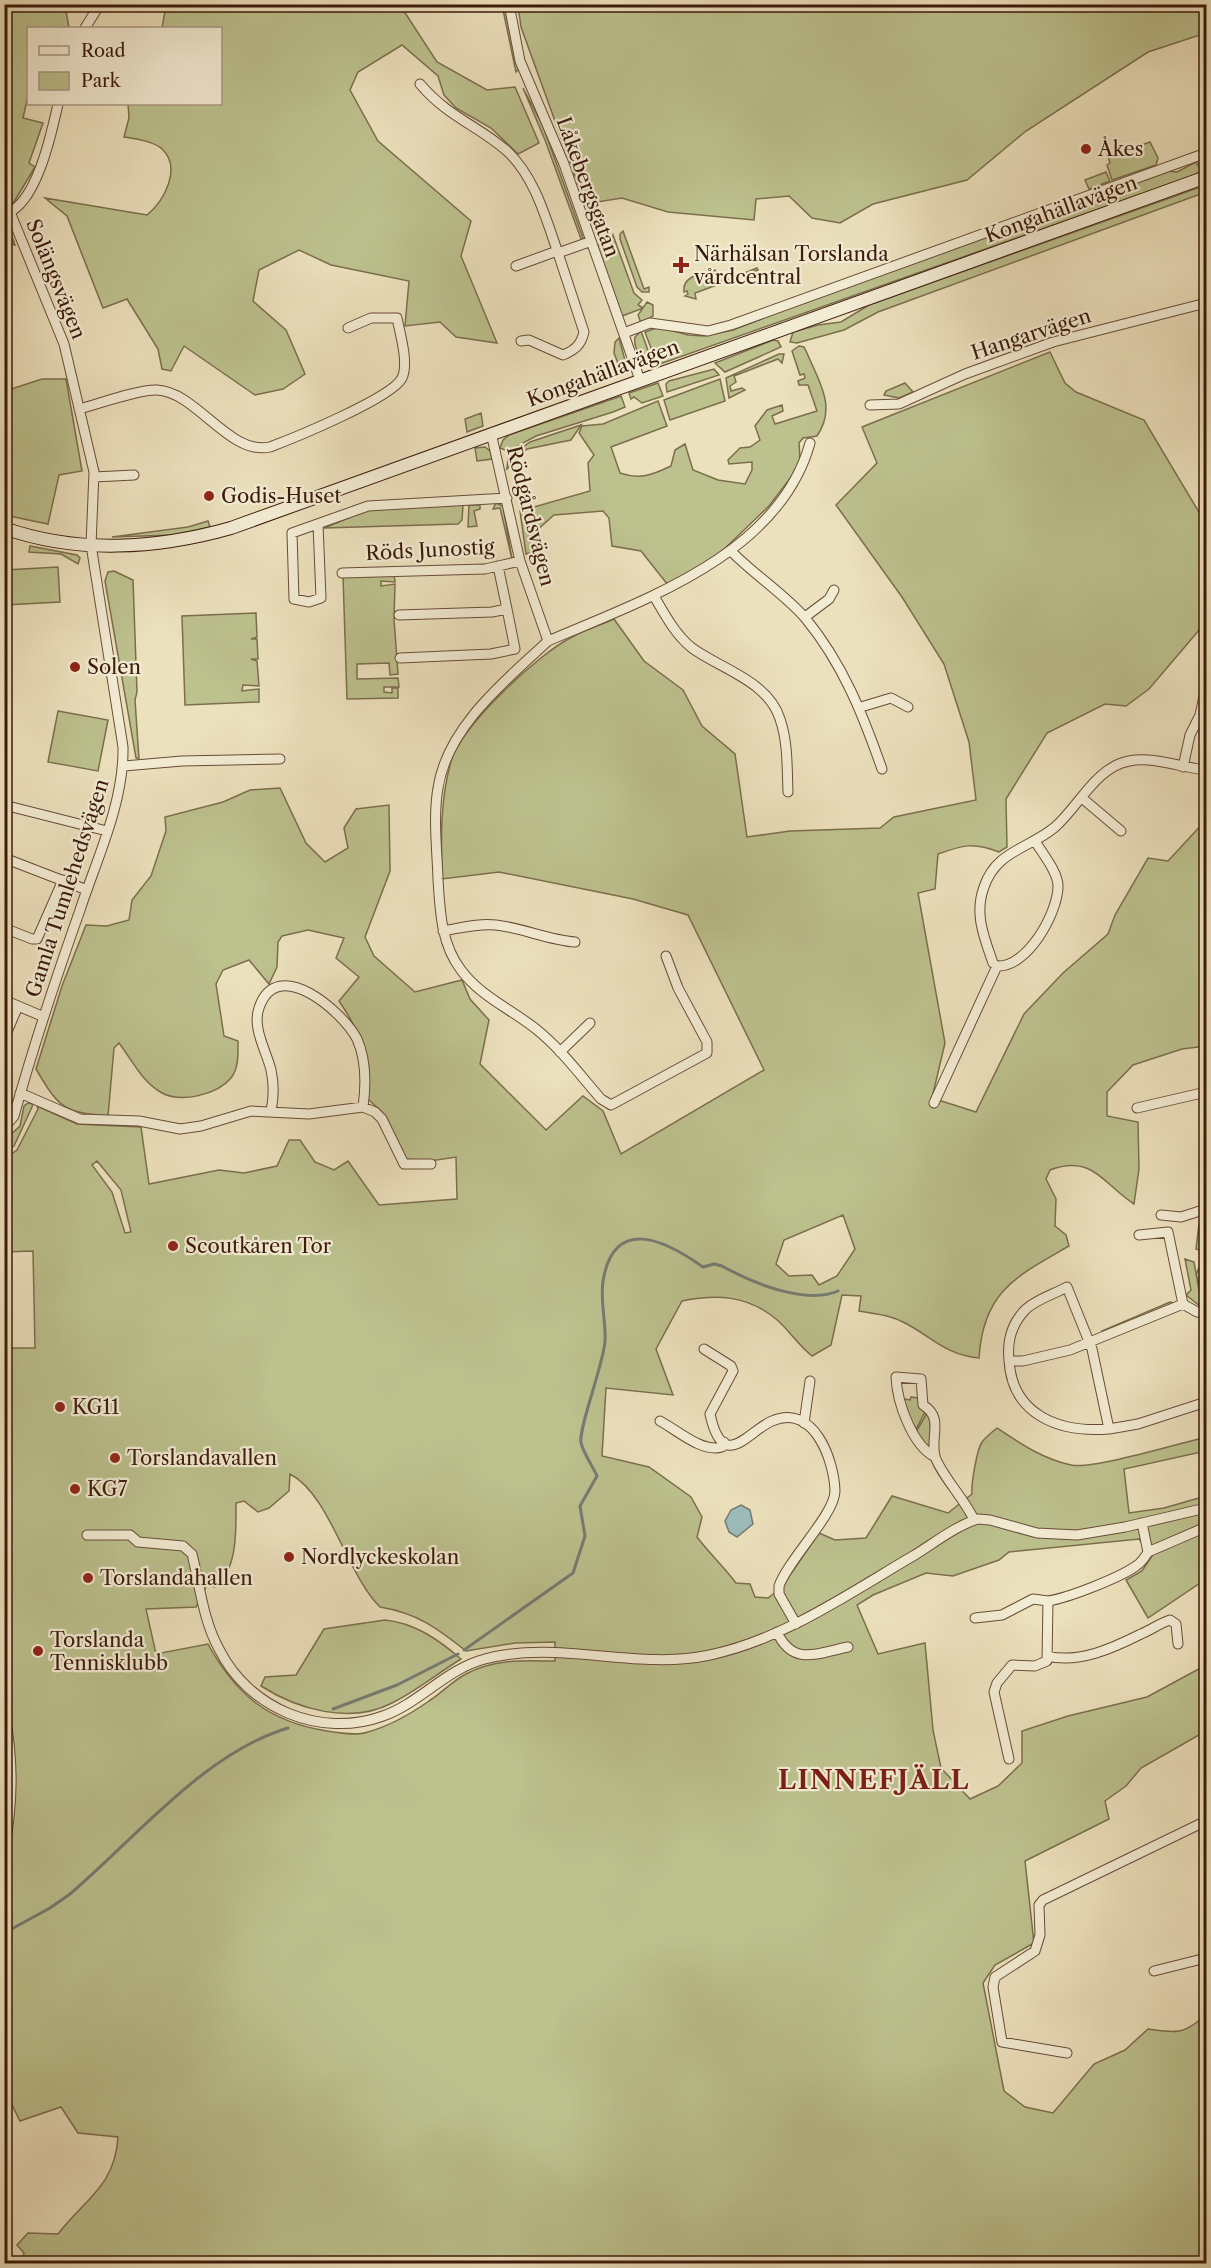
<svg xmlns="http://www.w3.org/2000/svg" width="1211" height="2268" viewBox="0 0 1211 2268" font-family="'Libre Caslon Text',serif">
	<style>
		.green { fill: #bcc18e; stroke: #7c6e4c; stroke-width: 1.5; fill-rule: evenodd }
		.water { fill: #9cbbb9; stroke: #767b73; stroke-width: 1.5 }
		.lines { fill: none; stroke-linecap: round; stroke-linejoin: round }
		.stream { stroke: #767b73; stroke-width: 3 }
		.street-casing { stroke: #684c37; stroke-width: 11 }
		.secondary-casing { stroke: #3c1a0a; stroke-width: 14 }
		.street { stroke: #f3ecd4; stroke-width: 9 }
		.secondary { stroke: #f3ecd4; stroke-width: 12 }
		.poi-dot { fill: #8f2418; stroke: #f3ecd4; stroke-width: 2 }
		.labels { text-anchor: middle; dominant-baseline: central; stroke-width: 4.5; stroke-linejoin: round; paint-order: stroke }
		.poi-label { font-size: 20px; fill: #3c1a0a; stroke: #f3ecd4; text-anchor: start }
		.street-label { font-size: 20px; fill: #3c1a0a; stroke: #f3ecd4 }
		.district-label { font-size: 26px; font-weight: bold; letter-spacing: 1.5px; fill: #7a1f14; stroke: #f3ecd4 }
	</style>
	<rect width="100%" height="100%" fill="#ece1bd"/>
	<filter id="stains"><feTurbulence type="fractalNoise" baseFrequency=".00333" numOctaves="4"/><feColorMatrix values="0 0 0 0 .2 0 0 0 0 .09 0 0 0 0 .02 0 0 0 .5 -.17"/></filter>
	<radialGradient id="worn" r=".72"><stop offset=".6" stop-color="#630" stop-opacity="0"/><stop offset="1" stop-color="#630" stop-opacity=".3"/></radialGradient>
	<path class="green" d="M1206 4V33L1148 52 1026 131 967 180 873 204 840 223 812 218 789 196 756 199 754 220 668 212 622 198 585 204 521 27 518 5Z
		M4 5H65L69 28H28V96L23 118 43 123 29 163 35 167 11 207H5Z
		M166 5H400L437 62 487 90 515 87 539 143 518 154 491 128 456 108 444 95 438 76 402 45 358 72 350 90 378 141 471 221 461 256 497 343 456 337 440 322 405 326 409 281 331 265 299 250 259 270 253 301 286 330 305 374 283 389 255 395 184 346 171 371 162 369 158 349 127 299 103 308 67 216 45 198 147 215C164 201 183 167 161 148 152 141 136 139 124 137L129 118 128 104H220V28H162Z
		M502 5H506L519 69 516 72Z
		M523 88 543 126 583 238 581 239 545 140Z
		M1150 142 1158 158 1156 165 1112 180 1107 165 1110 163 1108 157Z
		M1196 162 1201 170 1195 175 660 364H657L645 332 659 327 688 335 704 336 733 330 833 290 1167 171 1177 172Z
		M1106 172 1110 181 1089 189 1085 180Z
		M1206 185V192L878 312 844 330 797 343 790 342 793 332 818 325 841 322 869 305Z
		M4 223 8 225 15 245 5 242Z
		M623 231 644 289 649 287V292H642L637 287 620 239V234Z
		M613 235 634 293 642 300 638 305 642 307 641 309 622 316 596 244 604 247 610 244Z
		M757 268 758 270 695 293 696 299 685 296 688 294 687 291 684 292C683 282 689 278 697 275L699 278 706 276 705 272 715 270 722 282Z
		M647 302 653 305V316L641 323 638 315Z
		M641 331 653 364C642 362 633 348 635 337Z
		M619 338 626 364 622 374 614 353 615 342Z
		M773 340 778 341 781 347 725 372 715 363Z
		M799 346 804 347 807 353C819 382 837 407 817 436L803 438 799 443 800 459 795 472 769 506 716 557 668 585 641 551 612 546 609 518 603 511 554 515 535 532 534 552 526 554 520 511 590 491 588 463 594 455 579 433 582 426 603 424 658 401 667 426 611 447 620 473C640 480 652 475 671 466L675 450 685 444 693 470 718 480 745 484 752 470V462L729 464 728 460 740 448 750 447 760 440 755 426 767 410 782 405 783 411 772 416 775 424 817 411 808 385H799L798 381 805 378 804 374 800 375 792 351Z
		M1050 352 1065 383 1076 392 1144 420 1206 524V591L1203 598 1206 622 1149 689 1126 706 1105 704 1047 733 1006 799 1007 847 999 852C973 842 963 845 938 854L935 889 918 893 945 1043 932 1098 976 1112 1024 1014 1063 973 1108 934 1115 915 1148 858 1168 861 1206 820V1046L1182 1049 1133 1065 1107 1092V1116L1138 1122 1139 1169 1134 1204C1103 1184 1093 1154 1050 1170L1046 1179 1056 1199 1055 1226 1066 1235 1069 1246C1017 1276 983 1291 979 1358 946 1355 932 1337 905 1323 891 1315 875 1314 859 1311L861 1296 842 1295 831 1345 812 1356C798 1345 789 1330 776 1319 747 1295 716 1294 682 1301L656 1349 673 1395 606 1388 602 1456 649 1467 691 1497 702 1517 697 1537C709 1553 724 1567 736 1583L750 1584 755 1597 768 1598 781 1588 819 1533 835 1540 866 1538 892 1496 948 1513 972 1494C971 1484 977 1449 982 1442 986 1437 992 1432 997 1428 1021 1444 1043 1459 1071 1465 1091 1470 1181 1443 1206 1437V1451L1124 1469 1129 1513 1164 1508 1206 1496V1579L1148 1618 1126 1580 1142 1571 1152 1556 1139 1539 1009 1552 999 1560 953 1576 926 1573 873 1595 857 1605 878 1654 925 1643 933 1730 941 1768 970 1799 998 1786 1022 1763V1731L1068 1716 1147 1697 1206 1665V1731L1141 1768 1126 1786 1105 1801 1109 1819 1025 1861 1034 1943 995 1965 983 1983 1004 2091 1025 2107 1053 2113 1094 2064 1125 2050 1148 2029C1172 2032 1182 2036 1202 2018L1206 2020V2263H21L24 2253 17 2245 28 2233 58 2234C85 2199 115 2186 118 2137L78 2133 61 2107 20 2121 9 2099 5 2080 4 1348H35L33 1251 5 1252 7 1157 17 1150 38 1109 37 1106 77 1124 141 1127 149 1184 219 1170 244 1173 277 1166 289 1140H300L315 1162 334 1170 348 1161 379 1205 457 1199 456 1157 430 1161 404 1159 382 1112 368 1099C367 1054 365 1039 339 1001L359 977 336 958 344 938 308 930 282 936 278 942 277 967 269 984 249 960 223 970 216 984 224 1036 238 1041C238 1053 239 1068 231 1078 217 1095 181 1103 162 1093 142 1082 132 1060 119 1043L114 1048 108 1116C63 1112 59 1108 36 1069L62 986 86 925 107 926 129 920 132 900 151 876 166 831 165 817 223 802 250 790 280 788 306 843 325 862 348 848 344 828 356 809 389 805 390 871 365 937 374 956 415 992 462 980 470 999 489 1020 480 1064 546 1130 583 1096 603 1111 621 1154 764 1070 688 915 633 899 499 872 442 879C441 839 440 801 451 761 462 725 538 654 572 637 585 630 600 625 614 619L644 661 683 690 702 726 735 754 747 837 790 831 880 828 894 817 976 800 969 742 944 664 902 597 836 505 877 463 862 427ZM97 1161 121 1190 131 1232 125 1233 112 1192 92 1165ZM843 1215 855 1249 837 1276 819 1285 812 1275 789 1276 776 1264 784 1240ZM290 1474C330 1495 346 1573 380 1607 417 1613 437 1628 466 1651L515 1643 555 1642V1661C524 1661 495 1658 466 1674 452 1681 442 1693 429 1701 412 1713 389 1726 368 1732 357 1736 339 1733 327 1731 269 1722 236 1695 208 1644L156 1654 146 1609 196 1607 207 1585 215 1587C238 1570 236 1529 236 1503L244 1501 258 1512 269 1508 289 1491Z
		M779 354H784L782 363 778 359 734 376 736 382 730 386 731 391 742 388 745 390 729 398 726 378Z
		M714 369 719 375 667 392 666 384 669 381Z
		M42 379H66L82 471 59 475 48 524 4 515 5 391Z
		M720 379 725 401 670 420 664 400Z
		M658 383 663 396 642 403 634 397 631 399 629 393Z
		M905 383 913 392 899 398 884 395 886 391Z
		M621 396 625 407 613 412 536 436 508 451 500 448 503 440 509 435Z
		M481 413 483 426 467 432 465 419Z
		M581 425 571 440 527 449 507 469 508 458 530 442Z
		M485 447 490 451 492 459 477 461 475 448Z
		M496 503 503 506 512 559 500 508 493 509Z
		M463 505 462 520 458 524 324 528 370 509Z
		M469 505H480V509L474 511 477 526 468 527Z
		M208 521 210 527 174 535 112 537 188 527Z
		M30 546 77 555 80 558 78 564 61 554 29 552Z
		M58 567 60 602 5 605V570Z
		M114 571 133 580 137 692 135 700 139 759 136 758 105 581 108 572Z
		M394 574 395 582 381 581V586L395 584 394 619 398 674 390 675 389 663 357 664V679L398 678 399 687H384V692L392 693V688H398V698L347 699 343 576Z
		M256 613 257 637 251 639H257L258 659H251L257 661 259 686 243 685 242 691 259 689V702L185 705 182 616Z
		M58 711 108 720 98 771 48 762Z
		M28 1103 33 1104 32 1107 14 1146 7 1150V1138L20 1126 24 1106Z
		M1206 1222V1252L1196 1249 1199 1224Z
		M1185 1259 1194 1262 1199 1290 1206 1293V1306L1201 1307 1186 1295 1191 1290Z
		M1200 1265H1206V1289H1202L1196 1275Z
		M5 1270H9L10 1331H6Z
		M1170 1302 1174 1303 1102 1334V1331Z
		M911 1397 918 1398 926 1410 915 1431 904 1410V1399L910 1400Z
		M927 1413 930 1414 931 1444 928 1447 916 1432Z
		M385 1620C415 1623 439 1640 461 1659 438 1673 416 1691 392 1703 350 1725 297 1709 261 1686L265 1677 296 1675 324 1629Z"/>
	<path class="water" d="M741 1505 750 1510 753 1524 737 1537 729 1532 725 1521 731 1510Z"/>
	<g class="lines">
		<path class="stream" d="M464 1650 573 1573 585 1536 580 1506 597 1476C592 1465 584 1454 581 1443 578 1429 604 1363 605 1341 606 1321 600 1301 603 1281 614 1215 665 1240 703 1267L714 1264 722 1266C752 1283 806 1305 838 1291
			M333 1709 397 1685 458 1654
			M6 1932 50 1908 70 1894C135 1839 204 1753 288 1728"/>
		<g class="street-casing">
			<path id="street" d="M509 4 520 61 564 164 640 380
				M85 28 100 4
				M420 84C448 117 477 125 507 151 535 177 546 219 558 253L589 242
				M7 213C37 203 52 131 58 104
				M516 266 557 251
				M624 333 650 323 708 331 731 325 1206 153
				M521 341 529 340 563 355C575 350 581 345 584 332L558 253
				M870 405 899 404 965 374 1053 342 1206 303
				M79 409C98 404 140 389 157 390 197 392 229 456 270 447 294 438 392 398 402 378 409 363 400 334 397 318H371L348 328
				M491 433 520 561 548 641C506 680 447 727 438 788 433 817 437 849 438 879 440 911 441 944 461 970 480 996 511 1009 536 1029 561 1049 580 1075 601 1099L611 1105 707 1053V1042L678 988 666 956
				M94 477 134 475
				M318 524 321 598 309 602 294 599 292 533 368 506 507 498
				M731 551C753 574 787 596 806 619 843 664 863 715 882 769
				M342 573 485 569 520 561
				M654 596C665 615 675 634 692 648 721 669 768 681 780 719 788 742 787 768 788 792
				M399 615 492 612 507 609 498 566
				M805 617 829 599 834 590
				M548 641C643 600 779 555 810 443
				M400 658 491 654 515 649 507 609
				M861 707 891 698 908 707
				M124 766 182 761 280 759
				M1183 767 1190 735 1200 715 1206 687
				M1082 798 1121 831
				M4 805 107 831
				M1035 841C1042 853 1058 872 1058 886 1058 913 1027 968 997 966L993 963C984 937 974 914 984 887 987 878 993 868 1001 861 1017 847 1039 841 1055 827 1079 806 1096 767 1129 761 1154 756 1182 768 1206 770
				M4 858 87 890
				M4 928 32 939H37L63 880
				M443 931C461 928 478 923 496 925 523 928 548 940 575 942
				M4 1000 44 1017
				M4 1039 18 1006
				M560 1052 590 1023
				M20 1093 80 1119 139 1121 180 1129 201 1126 251 1111 309 1114 363 1107 375 1112 382 1119 404 1164H431
				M934 1103 997 966
				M1137 1108 1206 1092
				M271 1111C274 1097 274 1084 271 1070 266 1050 252 1028 259 1008 277 954 343 1012 357 1039 366 1059 366 1085 363 1107
				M4 1128 14 1116C33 1047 56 978 80 910 97 858 124 803 123 747L91 545 94 472 64 344 10 212
				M1161 1215 1181 1217 1206 1209
				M1139 1235 1168 1232 1183 1304
				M1067 1287 1092 1349 1109 1429C1059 1433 1012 1415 1009 1360 1007 1341 1012 1323 1026 1309 1037 1299 1054 1294 1067 1287Z
				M1183 1304 1197 1312 1206 1313
				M704 1349 731 1366 733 1371 710 1414C723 1474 748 1431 772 1421 814 1403 834 1460 835 1491 835 1514 788 1560 779 1586V1594L796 1624
				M1009 1361H1023L1070 1350 1183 1304
				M660 1421C677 1430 702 1453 722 1447L724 1442
				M804 1423 810 1381
				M1109 1429 1138 1424 1206 1402
				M935 1457C912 1445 897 1402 896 1377L921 1379 923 1405C944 1418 930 1436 935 1456 939 1472 966 1501 974 1520
				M87 1535H130L138 1542 183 1546 192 1554C200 1586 203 1620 219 1649 248 1708 320 1739 383 1716 420 1703 446 1669 485 1659 559 1639 635 1671 710 1655 784 1639 848 1594 913 1556 933 1544 955 1526 978 1519L990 1520 1037 1533 1077 1535 1125 1527 1206 1508
				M1148 1552 1206 1527
				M975 1618 1002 1615 1033 1599 1048 1601
				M777 1632C793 1667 818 1653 848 1647
				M1047 1656C1079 1664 1113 1648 1141 1634 1151 1630 1160 1623 1170 1620L1176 1624 1178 1644
				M4 1710C14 1762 13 1801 4 1853
				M1009 1759 994 1692 997 1683 1012 1665 1035 1666 1047 1661 1048 1601C1068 1598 1119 1578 1136 1566 1141 1563 1145 1557 1148 1552L1142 1523
				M1154 1971 1206 1958
				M1067 2053 1002 2042 993 1987 995 1977 1035 1951 1040 1935 1039 1905 1043 1900 1206 1821"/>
		</g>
		<g class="secondary-casing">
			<path id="secondary" d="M4 528C77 554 157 549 231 528L1206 177"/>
		</g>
		<use href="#street" class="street"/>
		<use href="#secondary" class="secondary"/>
	</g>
	<g class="poi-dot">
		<circle cx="1086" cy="149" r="6"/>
		<path d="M678 256h6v6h6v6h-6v6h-6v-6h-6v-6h6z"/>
		<circle cx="209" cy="496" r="6"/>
		<circle cx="75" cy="667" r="6"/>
		<circle cx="173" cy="1246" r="6"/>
		<circle cx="60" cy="1407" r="6"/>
		<circle cx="115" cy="1458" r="6"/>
		<circle cx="75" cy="1489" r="6"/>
		<circle cx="289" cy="1557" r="6"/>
		<circle cx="88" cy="1578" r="6"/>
		<circle cx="38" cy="1651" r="6"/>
	</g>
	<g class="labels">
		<g class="poi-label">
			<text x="1098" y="149">Åkes</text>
			<text x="694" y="254">Närhälsan Torslanda<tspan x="694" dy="23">vårdcentral</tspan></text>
			<text x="221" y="496">Godis-Huset</text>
			<text x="87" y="667">Solen</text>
			<text x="185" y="1246">Scoutkåren Tor</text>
			<text x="72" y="1407">KG11</text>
			<text x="127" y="1458">Torslandavallen</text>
			<text x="87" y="1489">KG7</text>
			<text x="301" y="1557">Nordlyckeskolan</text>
			<text x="100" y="1578">Torslandahallen</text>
			<text x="50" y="1640">Torslanda<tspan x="50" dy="23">Tennisklubb</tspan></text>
		</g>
		<g class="street-label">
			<text transform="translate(588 187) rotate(70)">Låkebergsgatan</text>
			<text transform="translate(1061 209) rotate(-20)">Kongahällavägen</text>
			<text transform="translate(56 279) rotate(68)">Solängsvägen</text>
			<text transform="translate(1031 334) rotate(-18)">Hangarvägen</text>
			<text transform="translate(603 373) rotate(-20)">Kongahällavägen</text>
			<text transform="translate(531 516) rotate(76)">Rödgårdsvägen</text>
			<text transform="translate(430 550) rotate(-3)">Röds Junostig</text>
			<text transform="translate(67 888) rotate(-72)">Gamla Tumlehedsvägen</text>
		</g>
		<g class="district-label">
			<text x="874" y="1780">LINNEFJÄLL</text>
		</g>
	</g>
	<rect width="1211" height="2268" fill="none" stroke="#ece1bd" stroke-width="24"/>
	<rect x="6" y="6" width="1199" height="2256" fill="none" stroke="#3c1a0a" stroke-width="3"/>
	<rect x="12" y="12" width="1187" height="2244" fill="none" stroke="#3c1a0a" stroke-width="1.5"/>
	<rect x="27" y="27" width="195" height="78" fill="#f3ecd4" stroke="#aa9883" stroke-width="1.5"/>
	<rect x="39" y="46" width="30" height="9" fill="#f3ecd4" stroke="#aa9883" stroke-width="1.5"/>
	<text x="81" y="57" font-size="18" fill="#3c1a0a">Road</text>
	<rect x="39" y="72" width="30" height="18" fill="#bcc18e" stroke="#aa9883" stroke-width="1.5"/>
	<text x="81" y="87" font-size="18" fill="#3c1a0a">Park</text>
	<rect width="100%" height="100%" filter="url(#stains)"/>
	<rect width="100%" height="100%" fill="url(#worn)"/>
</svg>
